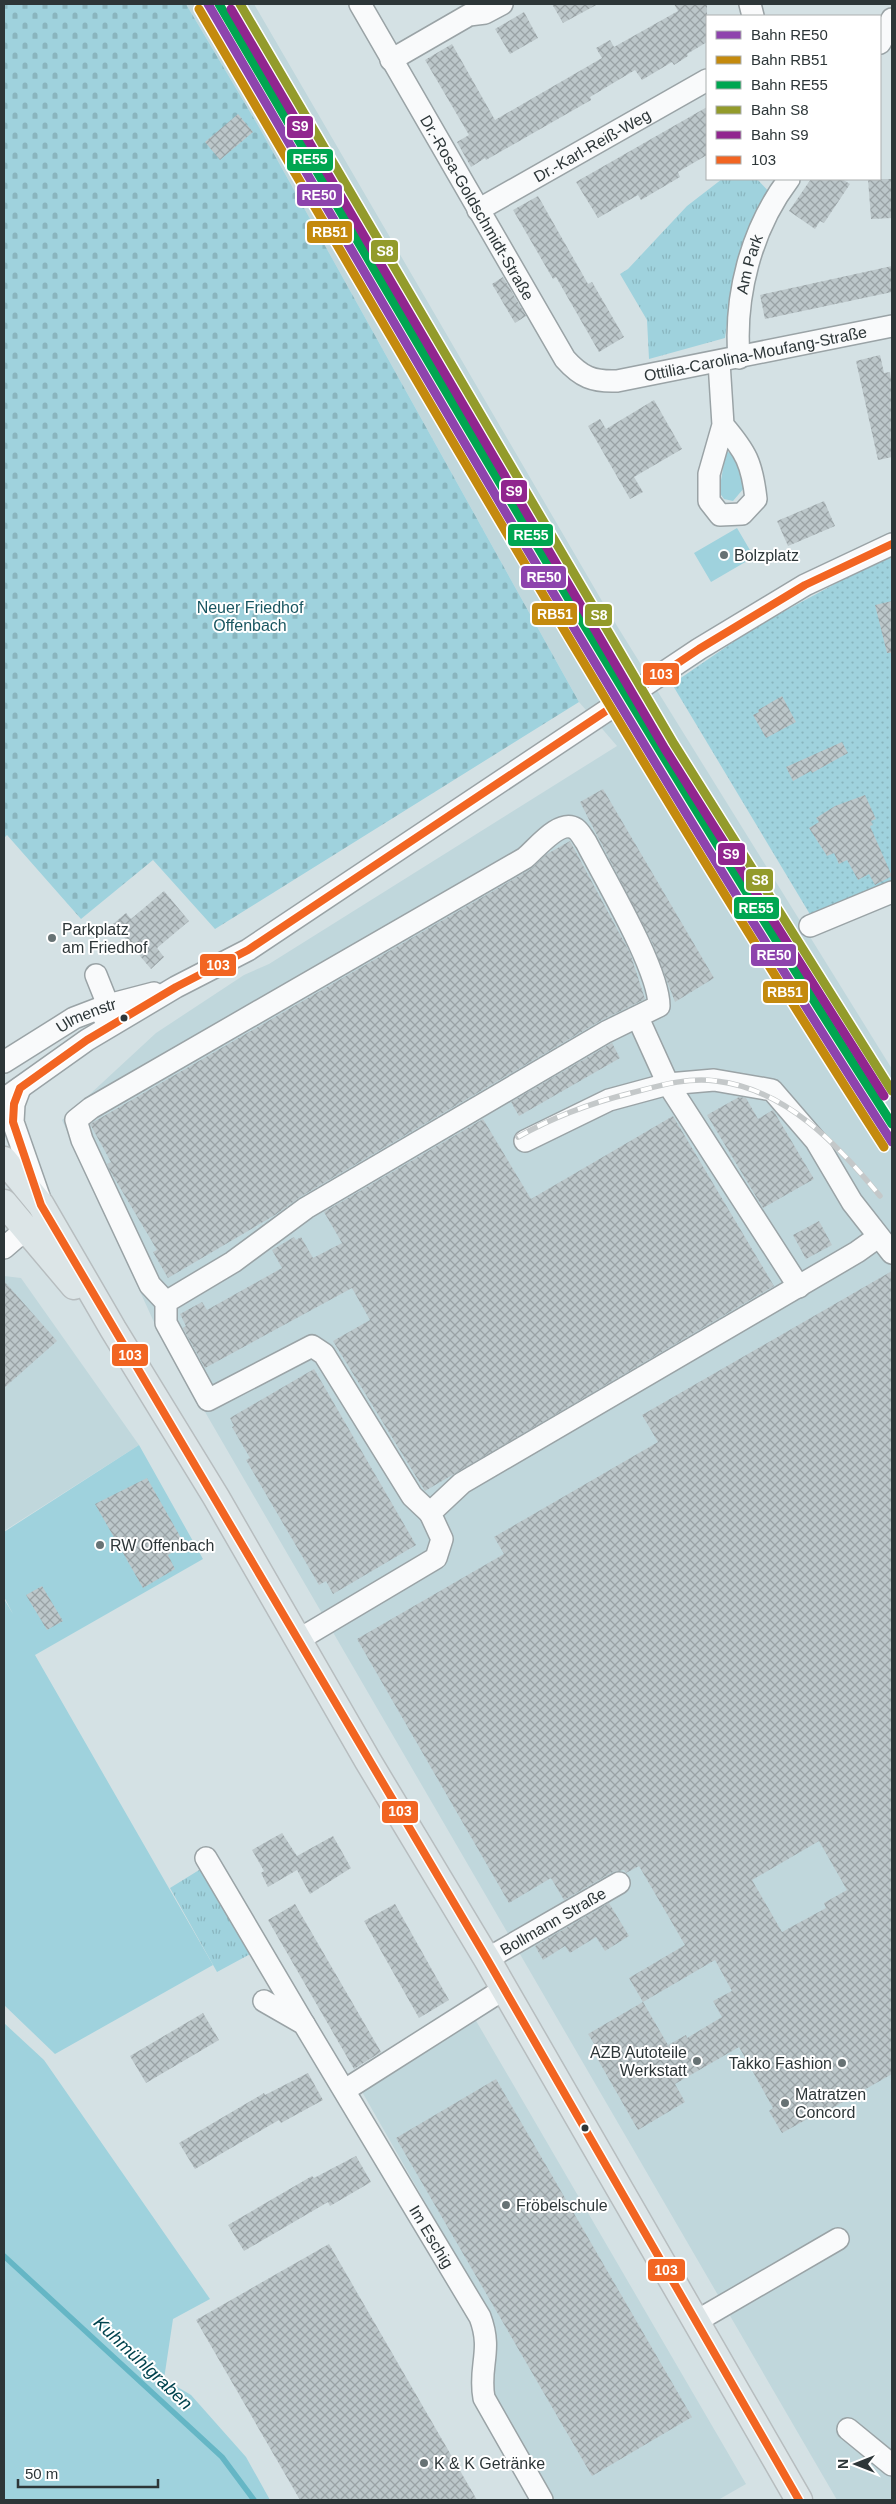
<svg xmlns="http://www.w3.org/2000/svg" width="896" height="2504" viewBox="0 0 896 2504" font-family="Arial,sans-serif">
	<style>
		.built { fill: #c0d7dc }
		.grass { fill: #9fd2dd }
		.cemetery { fill: url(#cemetery-stones) }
		.park { fill: url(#park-tufts) }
		.garden { fill: url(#garden-dots) }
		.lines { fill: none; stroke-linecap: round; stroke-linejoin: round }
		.stream { stroke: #65b6c5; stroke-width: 5.5 }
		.building { fill: url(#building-cross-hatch); fill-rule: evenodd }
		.minor-casing { stroke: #9aa3a6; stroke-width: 24 }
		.major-casing { stroke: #b7bdbf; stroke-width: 29 }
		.minor { stroke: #f9fafb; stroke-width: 21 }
		.major { stroke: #dce5e7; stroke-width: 26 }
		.rail-casing { stroke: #c4c8c9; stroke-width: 5.5 }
		.rail { stroke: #fff; stroke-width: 4; stroke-dasharray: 11; stroke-linecap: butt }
		.bus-1-casing { stroke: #fff; stroke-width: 11 }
		.bus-1 { stroke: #f26522; stroke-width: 8 }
		.rail-1-casing { stroke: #fff; stroke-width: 12 }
		.rail-2-casing { stroke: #fff; stroke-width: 12 }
		.rail-3-casing { stroke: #fff; stroke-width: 12 }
		.rail-4-casing { stroke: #fff; stroke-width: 12 }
		.rail-5-casing { stroke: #fff; stroke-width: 12 }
		.rail-1 { stroke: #8e44ad; stroke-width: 9 }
		.rail-2 { stroke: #c48a0e; stroke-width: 9 }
		.rail-3 { stroke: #00a651; stroke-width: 9 }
		.rail-4 { stroke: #939b2b; stroke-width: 9 }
		.rail-5 { stroke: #91268f; stroke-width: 9 }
		.poi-dot { fill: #677274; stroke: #fff; stroke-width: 2 }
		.bus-dot { fill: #2d3638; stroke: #fff; stroke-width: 2 }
		.labels { text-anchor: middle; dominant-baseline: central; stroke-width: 4; stroke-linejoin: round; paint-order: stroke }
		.street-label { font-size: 16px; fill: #2d3638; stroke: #fff }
		.poi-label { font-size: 16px; fill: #2d3638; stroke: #fff; text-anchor: start }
		.park-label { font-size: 16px; fill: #195661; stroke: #fff }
		.water-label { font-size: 18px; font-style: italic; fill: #00434e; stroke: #fff }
		.line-badge { stroke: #fff; stroke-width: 2 }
		.badge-label { font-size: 14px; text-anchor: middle; font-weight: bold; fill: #fff }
	</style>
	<defs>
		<pattern id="cemetery-stones" width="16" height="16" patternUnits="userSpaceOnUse" patternTransform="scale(1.25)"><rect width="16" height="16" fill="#9fd2dd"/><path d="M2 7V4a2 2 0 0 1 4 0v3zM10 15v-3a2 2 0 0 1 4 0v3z" fill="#89b5be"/></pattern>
		<pattern id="park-tufts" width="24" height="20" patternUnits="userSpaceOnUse" patternTransform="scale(1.25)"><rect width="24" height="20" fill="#9fd2dd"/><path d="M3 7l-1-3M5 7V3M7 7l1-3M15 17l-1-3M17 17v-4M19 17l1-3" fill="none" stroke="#89b5be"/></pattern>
		<pattern id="garden-dots" width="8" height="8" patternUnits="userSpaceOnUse" patternTransform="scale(1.25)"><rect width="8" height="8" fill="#9fd2dd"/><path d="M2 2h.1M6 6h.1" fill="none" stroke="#89b5be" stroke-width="1.8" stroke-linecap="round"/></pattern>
		<pattern id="building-cross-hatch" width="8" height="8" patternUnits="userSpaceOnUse" patternTransform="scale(1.25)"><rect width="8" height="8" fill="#bcc7ca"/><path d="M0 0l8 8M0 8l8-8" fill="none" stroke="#99a2a5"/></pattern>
	</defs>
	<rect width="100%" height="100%" fill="#d4e1e4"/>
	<path class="built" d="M186 4H254L609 613 892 1069V2500H837L158 1331 62 1120 156 1033 244 975 269 964 617 746 579 702 259 127Z
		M4 1276 21 1278 139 1445 4 1531Z
		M475 2019 746 2484 718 2500H555L499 2407 493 2392 497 2347 493 2321 361 2090Z"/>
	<path class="grass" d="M726 451C740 457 743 475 744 488L733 501 724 499 719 492Z
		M737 528 754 557 711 582 694 553Z
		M139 1445 203 1559 35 1655 213 1965 55 2054 4 2005V1599L13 1614 4 1597V1532Z
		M4 2023 44 2060 210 2299 173 2319 164 2379 191 2395 246 2457 270 2500H4Z"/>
	<path class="cemetery" d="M4 4H186L259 127 579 702 215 929 153 860 81 919 7 835 4 838Z"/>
	<path class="park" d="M722 179H757L771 194 742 252 731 294 725 338 649 359 647 320 620 274 628 269 687 206Z
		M204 1867 254 1952 217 1972 170 1888Z"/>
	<path class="garden" d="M892 557V881L811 916 672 684 755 627 846 578Z"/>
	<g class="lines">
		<path class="stream" d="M4 2256 222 2457 254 2500"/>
	</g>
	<path class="building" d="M552 4H598L563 23Z
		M674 4H707V42L687 54 688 56 674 65 672 62 642 80 635 70 590 97 591 100 486 160 485 158 471 167 457 142 469 135 425 60 452 44 495 120 602 58 596 48 610 40 614 47 678 11Z
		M524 12 538 38 510 54 495 29Z
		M707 107V155L678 172 680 177 641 200 638 195 598 218 576 182Z
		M238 114 253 132 220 160 205 142Z
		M811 179H842L850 184 824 223 820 221 815 229 789 211Z
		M868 179H892V218L871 219Z
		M538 196 588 284 592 282 624 337 599 352 556 277 553 279 513 210Z
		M892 266V292L765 319 760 295Z
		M503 277 526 316 515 323 492 284Z
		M880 355 884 373 890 372 892 384V457L878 460 856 361Z
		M654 400 682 449 634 477 643 492 630 499 588 426 600 419 606 429Z
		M824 501 835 526 788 546 777 521Z
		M892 601V653H887L875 605Z
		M782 696 796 722 766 738 753 715 759 712 758 710Z
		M842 742 848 753 812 773 811 771 793 781 786 767Z
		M603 789 714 978 675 1002 652 942 580 802Z
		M865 795 876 819 871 821 873 825 870 826 892 876 875 885 869 874 858 880 847 860 839 864 834 853 827 856 809 828 819 822 816 818 835 806Z
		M570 841 630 953 645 999 600 1021 300 1197 275 1215 168 1278 153 1252 157 1250 109 1169 107 1164 111 1162 90 1124 531 869 547 854Z
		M164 891 189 921 157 948 164 957 151 969 113 924 126 913 131 919Z
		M612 1043 620 1058 519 1116 511 1102Z
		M739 1097 746 1098 758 1119 773 1110 814 1179 763 1208 707 1115Z
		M673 1116 774 1286 425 1491 333 1341 370 1320 352 1288 205 1368 183 1328 186 1326 180 1314 202 1302 207 1310 282 1268 272 1250 294 1237 296 1240 301 1237 313 1258 342 1243 324 1212 483 1119 531 1199Z
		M819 1221 832 1245 806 1259 793 1235Z
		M892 1271V2074L813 2119 811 2117 782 2133 769 2111 773 2108 739 2047 675 2084 685 2102 638 2130 597 2058 601 2055 588 2034 643 2002 629 1978 685 1945 639 1866 626 1873 624 1870 613 1872 564 1900 551 1878 509 1903 357 1639 504 1554 494 1537 658 1442 642 1415ZM819 1841 847 1890 824 1903 826 1908 782 1932 752 1880ZM715 1960 732 1991 713 2001 722 2017 687 2038 686 2035 668 2045 643 2002Z
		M4 1281 57 1341 4 1388Z
		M314 1369 416 1545 333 1594 326 1581 319 1585 246 1460 250 1458 232 1427 234 1426 230 1418Z
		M147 1478 185 1545 168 1555 175 1569 143 1588 95 1504Z
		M42 1586 63 1621 47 1630 26 1595Z
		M282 1833 297 1856 333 1836 351 1868 310 1894 297 1870 268 1887 261 1873 264 1871 252 1850Z
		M609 1903 629 1936 605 1951 596 1937 570 1953 565 1946 543 1960 535 1946Z
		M295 1904 381 2052 354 2069 268 1920Z
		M395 1904 449 2000 419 2018 364 1921Z
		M203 2013 219 2040 146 2083 130 2056Z
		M308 2073 323 2100 281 2123 279 2120 195 2169 179 2143 264 2093 265 2095Z
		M496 2079 692 2417 592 2476 396 2138Z
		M356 2156 371 2182 330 2206 328 2202 244 2251 228 2225 312 2176 314 2178Z
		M329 2244 477 2500H300L196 2320Z"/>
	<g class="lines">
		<g class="minor-casing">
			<g id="minor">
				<path id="s1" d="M360 4 565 359C581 377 593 382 617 381L892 326"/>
				<path d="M750 4 753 16"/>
				<path d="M880 43 892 19"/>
				<path d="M391 60 469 15 485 13 502 4"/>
				<path id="s2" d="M478 210 707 80"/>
				<path id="s3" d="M739 358C734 296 751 229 789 179"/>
				<path d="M719 362 723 425 709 474V501L720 515 742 514 756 499C752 463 746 452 723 425"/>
				<path d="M810 926 892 892"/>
				<path d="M96 975 108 1005 103 1016"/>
				<path d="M638 1018 668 1084 799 1287"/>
				<path id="s4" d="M4 1062 74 1018 108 1005 154 993"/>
				<path d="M20 1088 14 1104 13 1122 41 1202"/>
				<path d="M4 1099 87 1040 176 987 248 950 699 649 805 585 892 544"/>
				<path d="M525 1141 609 1100 668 1084 714 1080 772 1090 816 1141 852 1202 892 1253"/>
				<path d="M4 1248 26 1229"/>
				<path d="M166 1302 233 1262 306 1208 606 1032 659 1006C659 969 605 879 586 842 583 838 580 832 576 829 560 818 537 848 525 858L91 1108 76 1120 82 1140 150 1285 166 1302V1323L208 1400 312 1346 324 1354 412 1496 430 1513"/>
				<path d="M298 1640 436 1558 442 1539 430 1513 462 1483 857 1252 878 1237"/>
				<path d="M206 1858 304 2024"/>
				<path id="s5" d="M487 1959 619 1883"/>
				<path id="s6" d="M264 2001 304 2024 480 2317C493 2351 478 2367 484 2398L542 2500"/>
				<path d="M345 2090 504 1989"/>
				<path d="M695 2322 838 2239"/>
				<path d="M848 2429 892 2465"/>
			</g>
		</g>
		<g class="major-casing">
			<path id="major" d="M4 1160 41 1205 113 1329 216 1497 368 1761 487 1959 799 2500
				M4 1203 74 1286"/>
		</g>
		<use href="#minor" class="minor"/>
		<use href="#major" class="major"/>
		<g class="rail-casing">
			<path id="rail" d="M518 1137C553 1117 591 1103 631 1093 658 1086 687 1077 716 1081 786 1089 838 1145 880 1196"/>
		</g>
		<use href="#rail" class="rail"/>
		<g class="bus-1-casing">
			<path id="bus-1" d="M799 2500 487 1959 41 1205 13 1122 14 1104 20 1088 87 1040 176 987 248 950 699 649 805 585 892 544"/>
		</g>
		<use href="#bus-1" class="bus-1"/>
		<g class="rail-1-casing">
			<path id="rail-1" d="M208 4C431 386 652 770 892 1142"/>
		</g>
		<g class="rail-2-casing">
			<path id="rail-2" d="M199 9C423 391 644 775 884 1147"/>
		</g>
		<g class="rail-3-casing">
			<path id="rail-3" d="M219 4C439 380 657 757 892 1124"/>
		</g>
		<g class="rail-4-casing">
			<path id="rail-4" d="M240 4 674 744 892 1091"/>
		</g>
		<g class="rail-5-casing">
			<path id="rail-5" d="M231 9 665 749 884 1096"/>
		</g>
		<use href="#rail-1" class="rail-1"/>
		<use href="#rail-2" class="rail-2"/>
		<use href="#rail-3" class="rail-3"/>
		<use href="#rail-4" class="rail-4"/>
		<use href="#rail-5" class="rail-5"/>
	</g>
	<g class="poi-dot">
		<circle cx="724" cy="555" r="5"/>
		<circle cx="52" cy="938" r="5"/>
		<circle cx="100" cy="1545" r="5"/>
		<circle cx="697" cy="2061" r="5"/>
		<circle cx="842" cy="2063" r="5"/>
		<circle cx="785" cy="2103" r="5"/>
		<circle cx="506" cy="2205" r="5"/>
		<circle cx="424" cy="2463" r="5"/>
	</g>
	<g class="bus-dot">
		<circle cx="124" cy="1018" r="4.5"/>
		<circle cx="585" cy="2128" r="4.5"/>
	</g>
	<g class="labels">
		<g class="street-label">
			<text stroke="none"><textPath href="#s2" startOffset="131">Dr.-Karl-Reiß-Weg</textPath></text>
			<text stroke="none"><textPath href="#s1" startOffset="235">Dr.-Rosa-Goldschmidt-Straße</textPath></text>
			<text stroke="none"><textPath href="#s3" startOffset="95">Am Park</textPath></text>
			<text stroke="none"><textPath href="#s1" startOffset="610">Ottilia-Carolina-Moufang-Straße</textPath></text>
			<text stroke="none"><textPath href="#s4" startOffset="95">Ulmenstr</textPath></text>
			<text stroke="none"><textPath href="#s5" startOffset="76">Bollmann Straße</textPath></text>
			<text stroke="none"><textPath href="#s6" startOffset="294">Im Eschig</textPath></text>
		</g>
		<g class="poi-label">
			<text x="734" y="555">Bolzplatz</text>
			<text x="62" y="929">Parkplatz<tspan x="62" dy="18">am Friedhof</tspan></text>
			<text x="110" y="1545">RW Offenbach</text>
			<text x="687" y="2052" text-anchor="end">AZB Autoteile<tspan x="687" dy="18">Werkstatt</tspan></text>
			<text x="832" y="2063" text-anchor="end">Takko Fashion</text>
			<text x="795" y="2094">Matratzen<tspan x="795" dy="18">Concord</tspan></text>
			<text x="516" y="2205">Fröbelschule</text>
			<text x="434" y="2463">K &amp; K Getränke</text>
		</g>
		<g class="park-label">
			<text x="250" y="607">Neuer Friedhof<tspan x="250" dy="18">Offenbach</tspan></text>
		</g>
		<g class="water-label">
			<text transform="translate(143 2363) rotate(43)">Kuhmühlgraben</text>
		</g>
	</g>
	<g class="line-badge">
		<rect x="286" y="115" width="28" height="24" rx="5" fill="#91268f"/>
		<rect x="286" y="148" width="48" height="24" rx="5" fill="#00a651"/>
		<rect x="296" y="183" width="47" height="24" rx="5" fill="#8e44ad"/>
		<rect x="306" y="220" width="47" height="24" rx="5" fill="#c48a0e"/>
		<rect x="370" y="239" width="29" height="24" rx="5" fill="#939b2b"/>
		<rect x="500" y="479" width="28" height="24" rx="5" fill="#91268f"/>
		<rect x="507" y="523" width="47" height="24" rx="5" fill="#00a651"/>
		<rect x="520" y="565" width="47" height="24" rx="5" fill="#8e44ad"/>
		<rect x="531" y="602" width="47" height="24" rx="5" fill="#c48a0e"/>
		<rect x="584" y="603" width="29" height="24" rx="5" fill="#939b2b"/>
		<rect x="642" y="662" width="38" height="24" rx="5" fill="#f26522"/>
		<rect x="717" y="842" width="29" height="24" rx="5" fill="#91268f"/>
		<rect x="745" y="868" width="29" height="24" rx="5" fill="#939b2b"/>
		<rect x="733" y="896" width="47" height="24" rx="5" fill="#00a651"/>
		<rect x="750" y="943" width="47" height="24" rx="5" fill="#8e44ad"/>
		<rect x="199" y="953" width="38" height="24" rx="5" fill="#f26522"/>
		<rect x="762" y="980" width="47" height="24" rx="5" fill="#c48a0e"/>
		<rect x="111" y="1343" width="38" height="24" rx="5" fill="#f26522"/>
		<rect x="381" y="1800" width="38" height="24" rx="5" fill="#f26522"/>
		<rect x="647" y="2258" width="39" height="24" rx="5" fill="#f26522"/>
	</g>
	<g class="badge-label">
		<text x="300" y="131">S9</text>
		<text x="310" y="164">RE55</text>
		<text x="319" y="200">RE50</text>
		<text x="330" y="237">RB51</text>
		<text x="385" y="256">S8</text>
		<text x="514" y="496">S9</text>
		<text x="531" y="540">RE55</text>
		<text x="544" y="582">RE50</text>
		<text x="555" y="619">RB51</text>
		<text x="599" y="620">S8</text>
		<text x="661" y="679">103</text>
		<text x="731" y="859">S9</text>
		<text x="760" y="885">S8</text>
		<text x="756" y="913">RE55</text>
		<text x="774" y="960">RE50</text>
		<text x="218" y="970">103</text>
		<text x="785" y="997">RB51</text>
		<text x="130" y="1360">103</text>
		<text x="400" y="1816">103</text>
		<text x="666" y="2275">103</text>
	</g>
	<rect width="896" height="2504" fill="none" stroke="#2d3638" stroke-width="10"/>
	<rect x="706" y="15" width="175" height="165" fill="#ffffff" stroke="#abafaf"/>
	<rect x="716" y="31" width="25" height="8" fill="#8e44ad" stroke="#abafaf"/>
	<text x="751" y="40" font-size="15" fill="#2d3638">Bahn RE50</text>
	<rect x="716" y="56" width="25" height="8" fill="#c48a0e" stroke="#abafaf"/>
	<text x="751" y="65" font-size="15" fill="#2d3638">Bahn RB51</text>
	<rect x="716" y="81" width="25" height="8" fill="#00a651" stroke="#abafaf"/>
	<text x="751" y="90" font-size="15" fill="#2d3638">Bahn RE55</text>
	<rect x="716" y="106" width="25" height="8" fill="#939b2b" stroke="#abafaf"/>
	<text x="751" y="115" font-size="15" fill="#2d3638">Bahn S8</text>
	<rect x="716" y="131" width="25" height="8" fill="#91268f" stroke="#abafaf"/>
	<text x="751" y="140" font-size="15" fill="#2d3638">Bahn S9</text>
	<rect x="716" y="156" width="25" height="8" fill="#f26522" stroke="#abafaf"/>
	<text x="751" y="165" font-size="15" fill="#2d3638">103</text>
	<g transform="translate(856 2464) rotate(270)" stroke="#ffffff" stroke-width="4" paint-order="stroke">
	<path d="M0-4L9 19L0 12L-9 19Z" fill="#2d3638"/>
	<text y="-8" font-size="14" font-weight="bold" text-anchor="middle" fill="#2d3638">N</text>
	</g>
	<path d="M18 2479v8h140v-8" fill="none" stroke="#2d3638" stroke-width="2.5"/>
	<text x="25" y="2479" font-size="15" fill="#2d3638" stroke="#ffffff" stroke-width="4" paint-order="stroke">50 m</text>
</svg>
